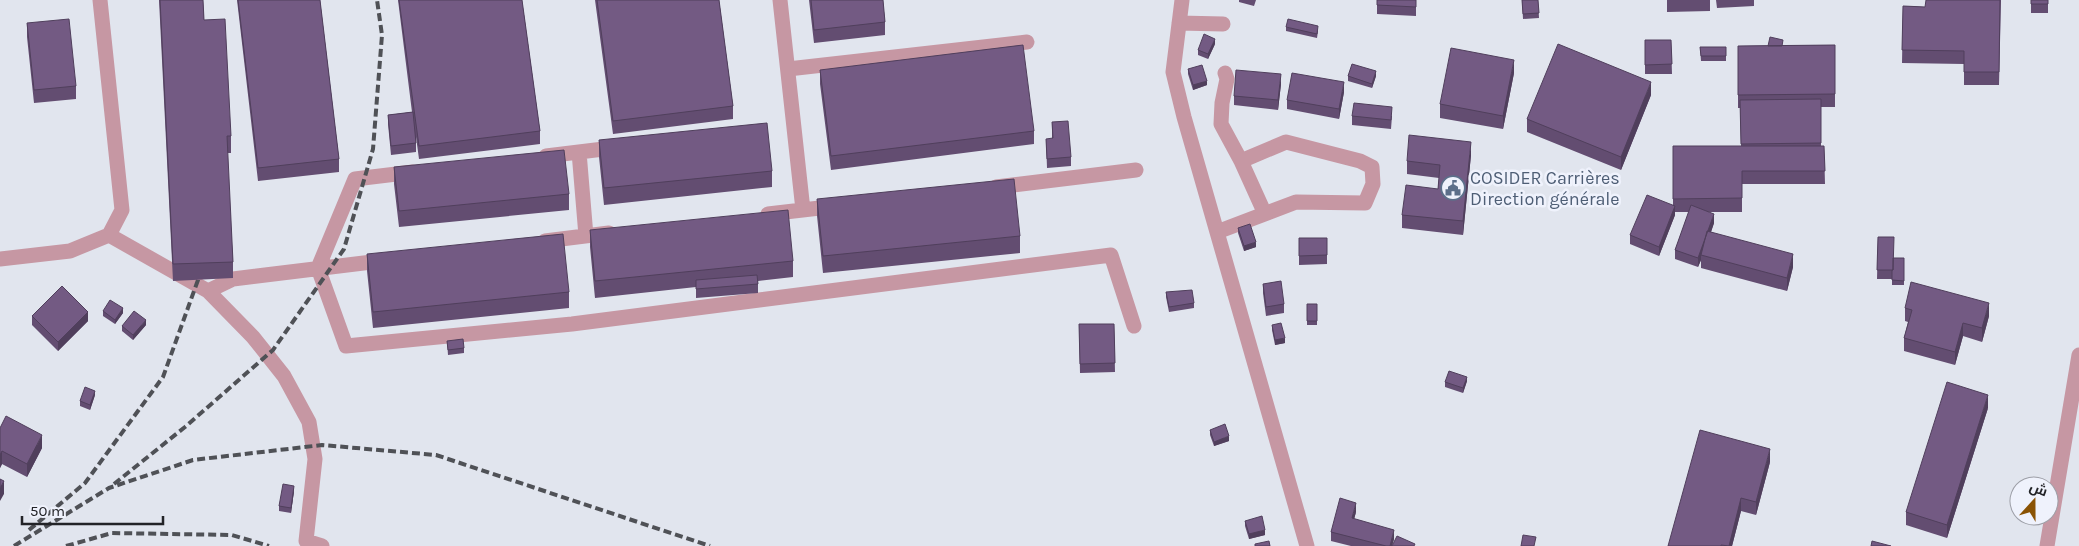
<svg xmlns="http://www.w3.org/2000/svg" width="2079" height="546" viewBox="0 0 2079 546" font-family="Karla,Cairo,sans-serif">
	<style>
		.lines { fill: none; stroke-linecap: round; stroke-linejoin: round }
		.minor { stroke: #c697a3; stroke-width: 15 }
		.rail { stroke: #4f5156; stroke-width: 4; stroke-dasharray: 8 4; stroke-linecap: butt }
		.wall { fill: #634d71 }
		.shaded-wall { fill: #503f5c }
		.building { fill: #735a83; stroke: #503f5c }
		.labels { text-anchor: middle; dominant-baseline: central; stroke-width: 5; stroke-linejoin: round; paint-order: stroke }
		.service-label { font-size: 18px; fill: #4e5e75; stroke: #eff2fc; text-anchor: start }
	</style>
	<rect width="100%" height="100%" fill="#e1e5ee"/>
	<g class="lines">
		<path class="minor" d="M780 0 803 210
			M1182 0 1173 72 1184 117 1307 546
			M1179 23 1223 24
			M788 69 1027 42
			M1225 73 1227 79 1222 103 1221 124 1241 161 1265 214
			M579 152 586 236
			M546 156 620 147
			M413 172 355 179 318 268 346 346 572 324 1111 255 1134 326
			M996 187 1136 170
			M768 214 837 206
			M1217 232 1296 202 1365 203 1373 184 1372 167 1360 161 1286 142 1241 161
			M109 235 208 291 253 337 284 376 309 422 315 459 306 541 322 546
			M545 241 609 233
			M0 259 70 251 109 235 122 210 100 0
			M208 291 233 279 388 260
			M2047 546 2079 355"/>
		<path class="rail" d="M114 484 185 427 273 350 344 249 373 149 382 35 377 0
			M29 530 85 483 163 377 198 280 199 266
			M14 546 109 488 193 460 322 445 436 455 710 546
			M66 546 112 533 232 535 269 546"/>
	</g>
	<path class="wall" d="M159 0H203L204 20 231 136V153H227L233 262V278L173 281Z
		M237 0H320L339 159V172L258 181Z
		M398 0H522L540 131V144L419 159 416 137V152L391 155 388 124V115L412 112Z
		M595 0H719L733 106V119L613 134Z
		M809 0H883L885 22V35L814 43Z
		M1239 0H1256L1254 6 1239 2Z
		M1377 0H1416V16L1377 14Z
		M1522 0H1538L1539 18 1523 19Z
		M1667 0H1710V11L1667 12Z
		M1716 0H1754V6L1717 8Z
		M2001 0 1999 85H1964V64L1902 63 1903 6 1925 7Z
		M2031 0H2048V13H2031Z
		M27 23 76 86V99L34 103 27 37Z
		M1286 27 1318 31 1317 38 1286 31Z
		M1645 40H1671L1672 74H1645Z
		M1215 44 1208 59 1198 55V50Z
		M1835 45V107H1821V146H1824L1825 184H1742V212H1708L1714 223 1711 232 1793 267 1787 291 1701 268V260L1698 267 1675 259V250L1689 212H1675V215L1659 256 1630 244V235L1673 205V146H1741L1740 108H1738V46Z
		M1700 47H1726V61H1701Z
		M1188 69 1207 85 1193 90 1188 74Z
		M820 70 1034 131V144L831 170 820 84Z
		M1514 73 1503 129 1440 118V104Z
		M1348 76H1376L1372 88 1348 81Z
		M1281 84 1278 110 1234 105V96Z
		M1344 92 1339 119 1287 109V100Z
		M1651 95 1621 170 1527 132V119Z
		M1352 116H1392L1391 129 1352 125Z
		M1052 122 1071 157V166L1047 168 1046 139H1052Z
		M599 140 772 171V187L604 205 599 157Z
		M1471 155 1463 235 1402 228V215L1438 189 1439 178 1407 174V161Z
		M394 167 569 194V210L399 227 394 184Z
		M817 199 1020 236V253L823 273 817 216Z
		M1238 228 1256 247 1244 251 1238 233Z
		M590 230 793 261V277L758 281V293L696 298V287L595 298 590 247Z
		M1878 237 1893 258H1904V285H1892V279H1877Z
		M1299 238H1327V264L1299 265Z
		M367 254 569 292V308L373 328 367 271Z
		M1263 284 1284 304V313L1266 316 1263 293Z
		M1166 292 1194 303V308L1169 312 1166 297Z
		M1307 304H1317V325H1307Z
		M1905 308 1989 316 1982 342 1963 336 1955 365 1904 351V338L1908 322 1905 321Z
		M103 311 123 313 115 324 103 316Z
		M32 316 88 321 58 351 32 325Z
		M1079 324H1114L1115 372 1080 373Z
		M146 325 133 340 122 331V326Z
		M1272 325 1285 343 1275 345 1272 330Z
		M447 341 464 348V353L448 355Z
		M1467 381 1463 393 1445 387V382Z
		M95 395 90 410 80 406V401Z
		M1988 408 1947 538 1906 525V512Z
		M0 428 42 448 27 477 2 464 0 468Z
		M1210 430 1229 441 1214 446 1210 435Z
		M1770 462 1756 515 1741 511 1732 546H1668Z
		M294 491 291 513 279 511V506Z
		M1356 512 1354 519 1394 539 1392 546H1351L1331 541V532Z
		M1245 521 1265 535 1249 539 1245 526Z"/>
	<path class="shaded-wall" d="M1215 39V44L1208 59V54Z
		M1514 60V73L1503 129V116Z
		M1376 71V76L1372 88V84Z
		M1281 74V84L1278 110V100Z
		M1207 81V85L1193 90V85Z
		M1344 82V92L1339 119V109Z
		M1651 82V95L1621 170V157Z
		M1471 142V155L1463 235V221Z
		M1675 206V215L1659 256V247Z
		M1714 214V223L1703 255H1701V260L1698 267V258Z
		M1256 242V247L1244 251V246Z
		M1793 254V267L1787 291V278Z
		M1989 303V316L1982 342V328Z
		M123 308V313L115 324V320Z
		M88 312V321L58 351V342Z
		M146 320V325L133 340V335Z
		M1963 323V336L1955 365V352Z
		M1285 338V343L1275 345V340Z
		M1467 377V381L1463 393V388Z
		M95 391V395L90 410V405Z
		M1988 395V408L1947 538V525Z
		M42 435V448L27 477V464Z
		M1229 436V441L1214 446V442Z
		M1770 449V462L1756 515V502Z
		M2 451V464L0 468V455Z
		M4 481V494L0 501V488Z
		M294 486V491L291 513V508Z
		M1741 498V511L1732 546H1729Z
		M1356 503V512L1352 527V518Z
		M1265 530V535L1249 539V534Z
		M1394 530V539L1392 546H1390Z"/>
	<path class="building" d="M160 0H203L204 20 225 19 231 136H227L233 262 173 264Z
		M238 0H320L339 159 258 168Z
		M399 0H522L540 131 419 146Z
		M597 0H719L733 106 613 121Z
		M811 0H883L885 22 814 30Z
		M1377 0H1416V7L1377 5Z
		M1522 0H1538L1539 13 1523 14Z
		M1926 0H2000L1999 72H1964V51L1902 50 1903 6 1925 7Z
		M2031 0H2048V4H2031Z
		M69 19 76 86 34 90 27 23Z
		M1288 19 1318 26 1317 34 1286 27Z
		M1204 34 1215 39 1208 54 1198 50Z
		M1770 37 1783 40 1782 46H1768Z
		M1645 40H1671L1672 64 1645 65Z
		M1558 44 1651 82 1621 157 1527 119Z
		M1023 45 1034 131 831 156 820 70Z
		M1835 45V94L1738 95V46Z
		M1700 47H1726V56H1701Z
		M1451 48 1514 60 1503 116 1440 104Z
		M1352 64 1376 71 1372 84 1348 76Z
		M1202 65 1207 81 1193 85 1188 69Z
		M1236 70 1281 74 1278 100 1234 96Z
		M1292 73 1344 82 1339 109 1287 100Z
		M1821 99V143L1741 144 1740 100Z
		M1354 103 1392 107 1391 120 1352 116Z
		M413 112 416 143 391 146 388 115Z
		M1068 121 1071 157 1047 159 1046 139 1053 138 1052 122Z
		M767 123 772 171 604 188 599 140Z
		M1409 135 1471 142 1463 221 1402 215 1406 185 1438 189 1440 165 1407 161Z
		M1673 146H1824L1825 171H1742V198L1673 199Z
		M564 150 569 194 399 211 394 167Z
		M1014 179 1020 236 823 256 817 199Z
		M1647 195 1675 206 1659 247 1630 235Z
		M1691 205 1714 214 1698 258 1675 250Z
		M788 210 793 261 595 281 590 230Z
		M1250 224 1256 242 1244 246 1238 228Z
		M1707 231 1793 254 1787 278 1701 255Z
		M563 234 569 292 373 312 367 254Z
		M1878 237H1894L1893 270H1877Z
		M1299 238H1327V255L1299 256Z
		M1893 258H1904V281L1892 280V270H1893Z
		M757 275 758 284 696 289V280Z
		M1281 281 1284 304 1266 307 1263 284Z
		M1911 282 1989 303 1982 328 1963 323 1955 352 1904 338 1912 310 1905 308Z
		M62 286 88 312 58 342 32 316Z
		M1192 290 1194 303 1169 307 1166 292Z
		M110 300 123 308 115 320 103 311Z
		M1307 304H1317V321H1307Z
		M134 311 146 320 133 335 122 326Z
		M1281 323 1285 338 1275 340 1272 325Z
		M1079 324H1114L1115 363 1080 364Z
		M463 339 464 348 448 350 447 341Z
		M1449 371 1467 377 1463 388 1445 382Z
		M1947 382 1988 395 1947 525 1906 512Z
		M85 387 95 391 90 405 80 401Z
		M6 416 42 435 27 464 2 451 0 455V428Z
		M1225 424 1229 436 1214 442 1210 430Z
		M1700 430 1770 449 1756 502 1741 498 1729 546 1721 545V546H1668Z
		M0 479 4 481 0 488Z
		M283 484 294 486 291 508 279 506Z
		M1340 498 1356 503 1352 518 1394 530 1390 546H1386L1331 532Z
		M1262 516 1265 530 1249 534 1245 521Z
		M1523 535 1536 537 1534 546H1521Z
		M1397 536 1415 544 1414 546H1392Z
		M1269 541 1270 546H1255V544Z
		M1872 541 1891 546H1871Z"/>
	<defs>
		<g id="civic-ring" transform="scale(1.25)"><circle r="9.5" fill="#eff2fc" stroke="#5c6f8a" stroke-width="1.5"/><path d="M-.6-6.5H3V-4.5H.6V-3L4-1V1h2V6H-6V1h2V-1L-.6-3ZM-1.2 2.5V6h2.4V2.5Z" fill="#5c6f8a"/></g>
	</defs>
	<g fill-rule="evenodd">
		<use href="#civic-ring" x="1453" y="188"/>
	</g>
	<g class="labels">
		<g class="service-label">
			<text x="1470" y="178">COSIDER Carrières<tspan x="1470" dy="21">Direction générale</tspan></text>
		</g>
	</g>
	<g transform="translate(2034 501) rotate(21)"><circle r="24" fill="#eff2fc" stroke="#9d9fa7"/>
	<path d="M0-4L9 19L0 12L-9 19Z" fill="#8a5304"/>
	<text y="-8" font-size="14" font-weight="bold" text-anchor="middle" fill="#222327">ش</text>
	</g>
	<path d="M22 516v8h141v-8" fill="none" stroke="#222327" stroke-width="2.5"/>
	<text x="30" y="516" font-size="15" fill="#222327" stroke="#eff2fc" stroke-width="4" paint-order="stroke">50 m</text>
</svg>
